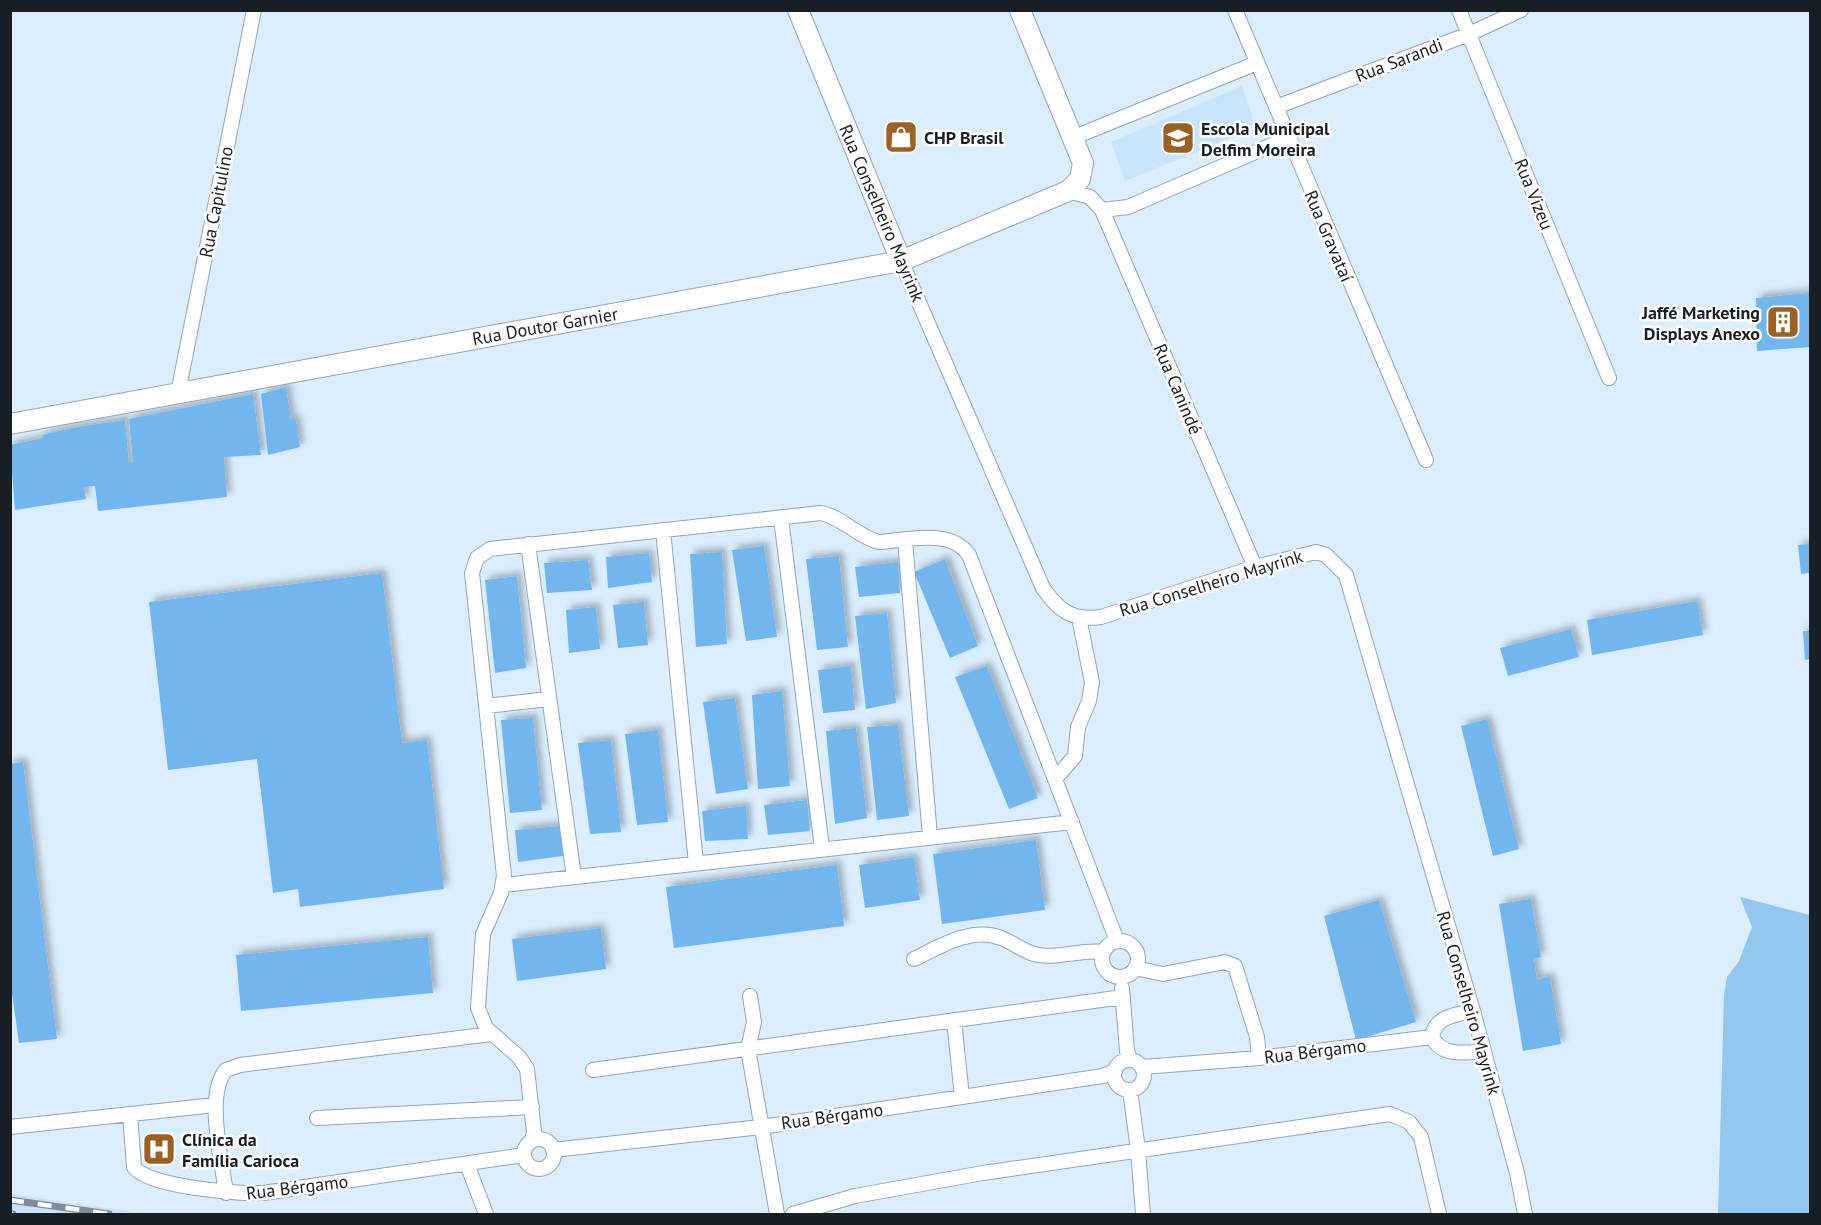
<svg xmlns="http://www.w3.org/2000/svg" width="1821" height="1225" viewBox="0 0 1821 1225" font-family="'PT Sans',sans-serif">
	<style>
		.built { fill: #c9e4fa }
		.green { fill: #93c7f0 }
		.building { fill: #71b7ee; filter: url(#shadow) }
		.lines { fill: none; stroke-linecap: round; stroke-linejoin: round }
		.street-casing { stroke: #93a6b5; stroke-width: 16 }
		.secondary-casing { stroke: #93a6b5; stroke-width: 22 }
		.street { stroke: #fff; stroke-width: 14 }
		.secondary { stroke: #fff; stroke-width: 20 }
		.rail-casing { stroke: #7f8c98; stroke-width: 7 }
		.rail { stroke: #fff; stroke-width: 4.5; stroke-dasharray: 14; stroke-linecap: butt }
		.labels { text-anchor: middle; dominant-baseline: central; stroke-width: 5; stroke-linejoin: round; paint-order: stroke }
		.street-label { font-size: 18px; fill: #171e24; stroke: #fff }
		.poi-label { font-size: 18px; font-weight: bold; fill: #171e24; stroke: #fff; text-anchor: start }
	</style>
	<defs>
		<filter id="shadow"><feDropShadow dx="4.5" dy="-4.5" stdDeviation="3" flood-color="#0004"/></filter>
	</defs>
	<rect width="100%" height="100%" fill="#daeefe"/>
	<path class="built" d="M1242 86 1256 128 1125 181 1111 142Z
		M10 1194H11L147 1214H11Z"/>
	<path class="green" d="M1740 897 1810 915V1214H1718L1724 995 1727 977 1739 961 1752 927Z"/>
	<path class="building" d="M1810 293V347L1757 351 1756 298Z
		M286 387 291 420H296L300 447 268 455 261 394Z
		M253 394 261 455 224 457 227 497 98 511 95 486 84 487 86 499 15 510 10 445 43 438 42 435 77 427 125 420 129 463H133L129 419Z
		M1810 544V573L1801 574 1798 545Z
		M764 546 777 637 746 641 732 550Z
		M722 552 727 644 696 647 690 554Z
		M649 553 652 582 608 588 606 557Z
		M839 556 848 647 817 650 806 559Z
		M945 559 978 646 950 658 914 572Z
		M588 560 592 590 547 593 544 563Z
		M898 562 900 593 859 597 855 567Z
		M382 573 402 743 427 740 444 889 300 907 298 889 273 893 257 759 168 770 149 602Z
		M517 576 526 668 495 673 485 580Z
		M1697 601 1703 635 1592 655 1587 620Z
		M644 602 648 645 618 648 613 605Z
		M596 607 600 649 569 653 566 610Z
		M887 613 896 703 866 709 855 616Z
		M1571 629 1579 657 1508 676 1500 648Z
		M1803 631H1810V659L1805 660Z
		M851 666 855 710 823 713 818 670Z
		M987 666 1038 798 1009 809 955 677Z
		M782 691 790 786 758 789 752 695Z
		M735 698 748 789 716 794 703 702Z
		M533 718 542 810 510 813 501 720Z
		M1487 719 1519 849 1493 856 1461 726Z
		M898 725 909 816 877 820 867 727Z
		M856 728 867 818 835 824 826 731Z
		M658 730 668 822 637 825 625 734Z
		M611 740 621 832 590 834 578 743Z
		M23 762 57 1039 19 1043 10 978V764Z
		M807 800 810 831 768 835 764 805Z
		M746 806 748 839 705 841 702 811Z
		M560 826 563 856 518 862 515 830Z
		M1036 840 1045 910 942 924 933 854Z
		M914 857 920 900 865 908 859 865Z
		M837 865 844 926 674 948 666 887Z
		M1531 899 1541 957 1534 959 1537 979 1550 977 1561 1044 1523 1051 1499 904Z
		M1379 900 1416 1022 1356 1040 1324 916Z
		M601 928 606 969 517 981 512 939Z
		M428 937 433 993 241 1011 236 955Z"/>
	<g class="lines">
		<g class="street-casing">
			<path id="street" d="M1235 10 1426 460
				M1459 10 1609 378
				M1276 107 1469 34 1521 10
				M1072 138 1257 63
				M1068 191 1090 197 1102 210 1255 567
				M1102 210 1128 207 1288 138
				M901 261 1043 588C1058 610 1072 621 1101 617L1255 567 1316 552 1326 555 1346 575 1473 1011 1517 1173 1525 1214
				M178 393 254 10
				M781 518 822 848
				M663 530 696 863
				M905 540 930 837
				M528 544 574 877
				M486 706 549 699
				M1055 779 1075 756 1078 727 1089 701 1092 682 1079 618
				M504 885 1072 822
				M1102 959a18 18 0 1 1 36 0a18 18 0 1 1-36 0Z
				M914 959C939 947 972 926 1001 938 1012 942 1023 951 1034 954 1055 960 1081 949 1103 952
				M1135 968 1163 974 1225 962 1235 966 1257 1037 1259 1058
				M1122 988 1127 1051 1130 1059
				M750 996 754 1022 748 1049 777 1214
				M1473 1011C1455 1015 1435 1016 1432 1037 1442 1057 1465 1053 1484 1051
				M954 1020 962 1097
				M1114 1075a15 15 0 1 1 30 0a15 15 0 1 1-30 0Z
				M1143 1067 1259 1058 1432 1037
				M593 1070 1123 997
				M1130 1090 1138 1150 1143 1214
				M130 1114 134 1167C148 1187 238 1194 263 1193L524 1155
				M317 1118 532 1107
				M10 1127 215 1105
				M524 1154a15 15 0 1 1 30 0a15 15 0 1 1-30 0Z
				M532 1141 534 1132 527 1069 519 1057 486 1028 478 1008 483 934 501 893 504 876 472 573 477 558 490 549 821 513C842 517 858 537 879 542 907 540 951 528 969 555L1117 941
				M553 1150 761 1127 1103 1076 1115 1071
				M467 1164 486 1214
				M226 1193C222 1161 205 1094 226 1070L240 1065 492 1034
				M793 1214 855 1196 983 1173 1390 1114 1409 1122 1421 1137 1439 1214"/>
		</g>
		<g class="secondary-casing">
			<path id="secondary" d="M798 10 901 261
				M10 424 901 261 1068 191 1080 179 1083 163 1020 10"/>
		</g>
		<use href="#street" class="street"/>
		<use href="#secondary" class="secondary"/>
		<g class="rail-casing">
			<path id="rail" d="M10 1200 109 1214
				M10 1214H13"/>
		</g>
		<use href="#rail" class="rail"/>
	</g>
	<defs>
		<g id="shop-square" transform="scale(1.725)"><rect x="-9" y="-9" width="18" height="18" rx="4" fill="#9c6122" stroke="#fff"/><path d="M-5-2.5h2.3a2.7 3.5 0 0 1 5.4 0H5L5.5 6h-11ZM-1.5-2.5h3a1.5 2.3 0 0 0-3 0Z" fill="#fff"/></g>
		<g id="school-square" transform="scale(1.725)"><rect x="-9" y="-9" width="18" height="18" rx="4" fill="#9c6122" stroke="#fff"/><path d="M0-5L7-2L0 1L-7-2ZM-4 1L0 2.5L4 1V4Q0 6-4 4Z" fill="#fff"/></g>
		<g id="building-square" transform="scale(1.725)"><rect x="-9" y="-9" width="18" height="18" rx="4" fill="#9c6122" stroke="#fff"/><path d="M-4-6H4V6H1V3H-1V6H-4ZM-2.5-4.3h1.7v1.8h-1.7ZM.8-4.3h1.7v1.8H.8ZM-2.5-1h1.7V.8h-1.7ZM.8-1h1.7V.8H.8Z" fill="#fff"/></g>
		<g id="hospital-square" transform="scale(1.725)"><rect x="-9" y="-9" width="18" height="18" rx="4" fill="#9c6122" stroke="#fff"/><path d="M-5-5h3v3.5h4V-5h3V5h-3V1.5h-4V5h-3Z" fill="#fff"/></g>
	</defs>
	<g fill-rule="evenodd">
		<use href="#shop-square" x="901" y="137"/>
		<use href="#school-square" x="1178" y="138"/>
		<use href="#building-square" x="1783" y="322"/>
		<use href="#hospital-square" x="159" y="1149"/>
	</g>
	<g class="labels">
		<g class="street-label">
			<text transform="translate(1399 60) rotate(-21)">Rua Sarandi</text>
			<text transform="translate(1534 194) rotate(68)">Rua Vizeu</text>
			<text transform="translate(216 202) rotate(-79)">Rua Capitulino</text>
			<text transform="translate(882 213) rotate(67)">Rua Conselheiro Mayrink</text>
			<text transform="translate(1329 236) rotate(67)">Rua Gravataí</text>
			<text transform="translate(545 326) rotate(-10)">Rua Doutor Garnier</text>
			<text transform="translate(1178 389) rotate(67)">Rua Canindé</text>
			<text transform="translate(1211 583) rotate(-17)">Rua Conselheiro Mayrink</text>
			<text transform="translate(1469 1003) rotate(74)">Rua Conselheiro Mayrink</text>
			<text transform="translate(1315 1051) rotate(-7)">Rua Bérgamo</text>
			<text transform="translate(832 1116) rotate(-8)">Rua Bérgamo</text>
			<text transform="translate(297 1187) rotate(-7)">Rua Bérgamo</text>
		</g>
		<g class="poi-label">
			<text x="1201" y="128">Escola Municipal<tspan x="1201" dy="21">Delfim Moreira</tspan></text>
			<text x="924" y="137">CHP Brasil</text>
			<text x="1760" y="312" text-anchor="end">Jaffé Marketing<tspan x="1760" dy="21">Displays Anexo</tspan></text>
			<text x="182" y="1139">Clínica da<tspan x="182" dy="21">Família Carioca</tspan></text>
		</g>
	</g>
	<rect width="1821" height="1225" fill="none" stroke="#171e24" stroke-width="24"/>
</svg>
